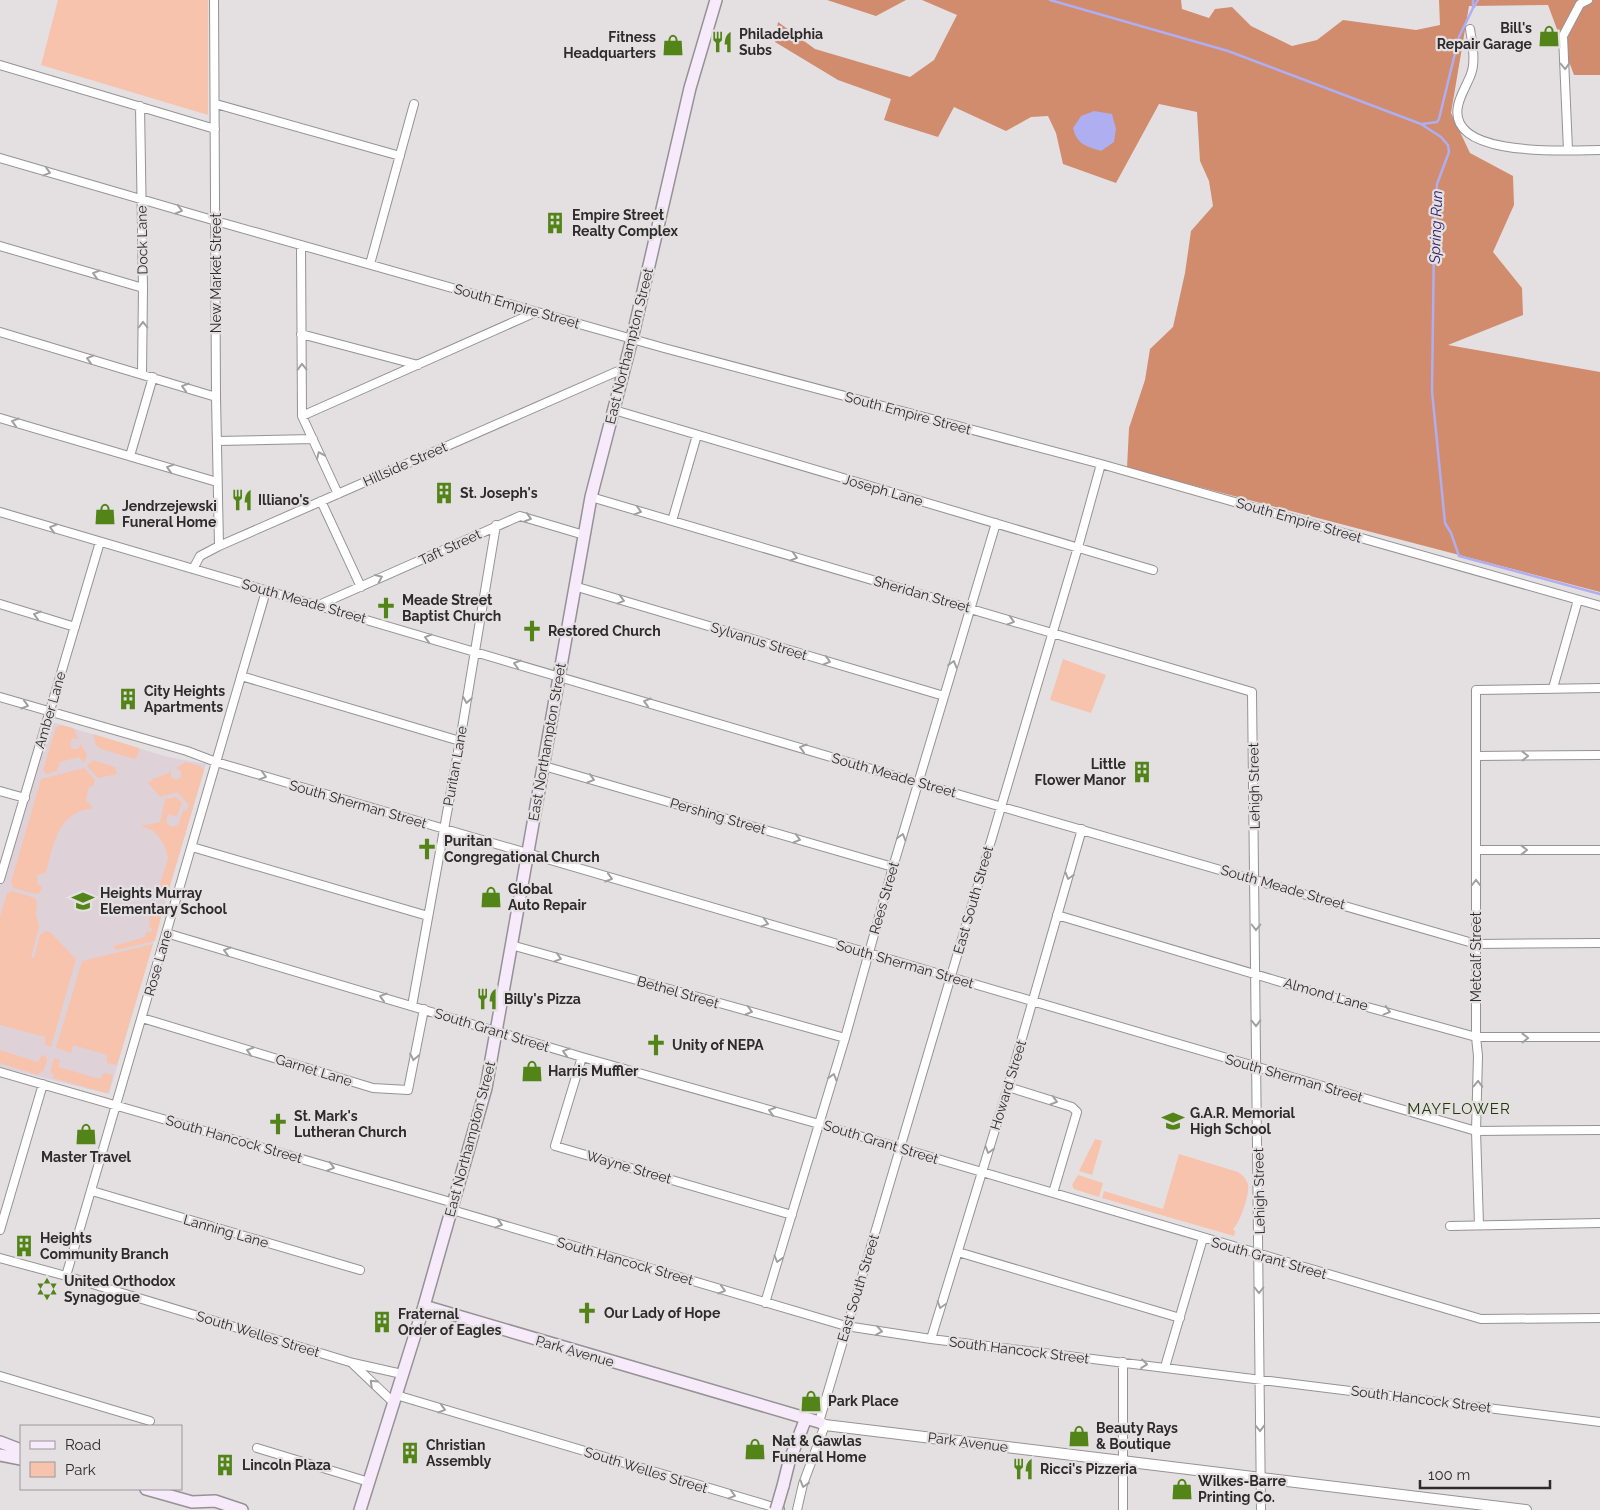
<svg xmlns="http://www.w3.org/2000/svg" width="1600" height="1510" viewBox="0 0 1600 1510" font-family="Raleway,sans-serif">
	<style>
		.built { fill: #ded2d8 }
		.green { fill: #f7c3ad }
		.forest { fill: #d18b6d }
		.water { fill: #afaef1 }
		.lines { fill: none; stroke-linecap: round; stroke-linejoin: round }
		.stream { stroke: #afaef1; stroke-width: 2.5 }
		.minor-casing { stroke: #969294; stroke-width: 10 }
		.tertiary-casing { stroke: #969294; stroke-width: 12 }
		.secondary-casing { stroke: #969294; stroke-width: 14 }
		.minor { stroke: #fff; stroke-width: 8 }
		.tertiary { stroke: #fff; stroke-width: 10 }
		.secondary { stroke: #f6eafb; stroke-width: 11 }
		.secondary-bridge-casing { stroke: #969294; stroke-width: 14; stroke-linecap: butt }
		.secondary-bridge { stroke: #f6eafb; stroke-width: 11 }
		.oneway { stroke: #a0a0a0 }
		.labels { text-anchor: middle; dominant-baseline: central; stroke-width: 4.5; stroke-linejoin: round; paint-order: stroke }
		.poi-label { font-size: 14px; font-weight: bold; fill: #2d2b2c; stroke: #e4e0e2; text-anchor: start }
		.street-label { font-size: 14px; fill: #2d2b2c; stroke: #e4e0e2 }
		.water-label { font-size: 15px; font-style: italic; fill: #2c1d69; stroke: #e4e0e2 }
		.neighbourhood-label { font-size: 15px; letter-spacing: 1px; fill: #213906; stroke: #e4e0e2 }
	</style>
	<rect width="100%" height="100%" fill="#e4e0e2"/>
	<path class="built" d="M49 721 168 757 206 764 109 1094 0 1067V886Z"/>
	<path class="green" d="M58 0H208V115L41 65Z
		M1063 659 1106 675 1091 713 1050 700Z
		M61 725 73 728 79 739 73 738 70 743 72 749H78L81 744 87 755 84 763 79 757 60 762 57 771 46 774 43 770 56 727Z
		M93 734 139 748 138 756 134 759 99 748 96 745Z
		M93 760 115 767 117 774 98 778 87 766Z
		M186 762 200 766 204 770 168 892 156 896 168 859C166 846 161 838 152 830H151L141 826 160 822 165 799 176 797 182 802 177 817 168 814 166 822 171 827 178 825 183 811 187 810 189 805 177 792 160 797 148 783C155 776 162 777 171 771V777L176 780 181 777V771L176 768Z
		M84 768 95 780 93 786 89 787 86 800 93 808C88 810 83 810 78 812 55 823 52 851 46 873L37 875 38 885H41L42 889 39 893 35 894 13 888 11 882 41 779Z
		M12 891 35 898 37 902 36 914 39 927 31 958H34L40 935 46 931 50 932 76 959 51 1047 45 1045V1037L0 1025V916L7 893Z
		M160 906 163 909 155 941 116 950 113 946 145 937 147 931 151 932 152 928 149 927 150 912 153 907Z
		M153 944 117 1065 107 1063V1055L73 1045 71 1053 56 1048 82 961Z
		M0 1050 38 1062 42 1055 46 1056 47 1061 43 1072 41 1071 38 1075 0 1063Z
		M54 1058 60 1060 59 1067 100 1079 104 1073 113 1075 109 1091 106 1093 53 1078V1074L50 1073Z
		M1095 1139 1102 1141 1092 1175 1079 1171Z
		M1179 1154 1238 1172C1243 1175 1246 1179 1248 1184 1250 1194 1240 1223 1233 1229L1235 1231 1234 1236 1102 1198 1104 1191 1163 1209Z
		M1078 1175 1103 1183 1099 1197 1074 1189 1072 1185Z"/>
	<path class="forest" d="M827 0H906L876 16Z
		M922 0H1181L1182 9 1209 18 1215 9 1232 7 1251 26 1292 46 1317 40 1343 20 1416 30 1440 25 1439 0H1600V75H1574L1548 5 1469 6 1451 113 1470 153 1513 176 1514 205 1493 252 1522 288 1523 315 1448 345 1600 372V592L1127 468 1129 428 1145 380 1150 349 1173 327 1185 273 1191 231 1213 206 1209 181 1200 161 1197 112 1159 104 1116 183 1063 164 1056 133 1048 116 1031 117 1006 131 954 107 938 137 884 120 891 99 838 80 775 42 778 22 815 49 910 77 934 60 957 15Z"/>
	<path class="water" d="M1094 111 1112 114 1116 129 1114 142 1101 151C1085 146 1077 144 1073 128L1081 116Z"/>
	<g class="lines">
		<path class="stream" d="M1050 0 1228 51 1421 124 1441 137 1448 145 1449 152 1437 184 1434 243 1432 391 1445 523 1451 533 1459 556 1600 594
			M1474 7 1478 0
			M1422 124 1437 122 1439 119 1459 37 1473 8V0"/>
		<g class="minor-casing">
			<path id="minor" d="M214 0 216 397 219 546
				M1470 29C1472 42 1476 61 1471 74 1467 85 1460 95 1458 106 1447 159 1570 150 1600 150
				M0 65 215 129
				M216 104 400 156
				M140 106 143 288 142 374
				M1568 150 1563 36 1580 4 1588 0
				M0 158 216 221 664 348 1101 464 1600 606
				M301 245 302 416 338 494
				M0 246 143 288
				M370 264 414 104
				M0 332 216 397
				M301 334 418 365
				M614 410 1153 570
				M302 416 536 312
				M0 418 217 482
				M217 441 313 439
				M130 456 153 377
				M591 497 1252 692 1261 1510
				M321 501 361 587
				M0 512 919 783 1476 944 1600 943
				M672 521 697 435
				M193 569 200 556 219 546 625 368
				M574 586 944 696
				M0 604 75 627
				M319 605 520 516 584 535
				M241 676 460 741
				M1553 688 1578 600
				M0 697 187 751 216 762 1476 1131 1600 1130
				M1477 756 1600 755
				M544 766 893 867
				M0 791 25 798
				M192 847 428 916
				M1476 850H1600
				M0 879 100 542
				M1057 915 1331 997 1476 1037H1600
				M166 933 582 1057 819 1124 1481 1319 1600 1318
				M511 945 845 1038
				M412 1006 460 741 496 525
				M142 1018 373 1088 408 1090 424 1009
				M582 1057 555 1146 792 1215
				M0 1072 454 1203
				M1008 1087 1072 1107 1077 1112 1053 1193
				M92 1191 360 1270
				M452 1210 846 1326 931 1339 1600 1422
				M1479 1225 1476 1131 1478 1056 1476 1037V690L1600 688
				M1450 1226 1600 1223
				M0 1230 43 1084
				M958 1252 1180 1318
				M0 1258 66 1276 353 1363 402 1374
				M66 1276 266 591
				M765 1303 845 1038 893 867 996 523
				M931 1339 1008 1087 1082 829
				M1123 1362V1510
				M353 1364 393 1402
				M1165 1367 1203 1238
				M0 1376 150 1421
				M396 1395 780 1509
				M819 1422 1078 547 1101 464
				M257 1448 369 1482
				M797 1510 803 1484 825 1425"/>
		</g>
		<g class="tertiary-casing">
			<path id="tertiary" d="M819 1422 825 1425 1526 1510"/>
		</g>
		<g class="secondary-casing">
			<path id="secondary" d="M424 1306 819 1422
				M0 1442 21 1450
				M0 1455 21 1459
				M783 1486 789 1462 806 1418
				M146 1489 192 1502 215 1501 242 1510
				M360 1510 424 1306 486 1088 591 497 632 339 690 88 716 0"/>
		</g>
		<use href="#minor" class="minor"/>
		<use href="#tertiary" class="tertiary"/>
		<use href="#secondary" class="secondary"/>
		<g class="secondary-bridge-casing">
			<path id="secondary-bridge" d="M776 1510 783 1486"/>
		</g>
		<use href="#secondary-bridge" class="secondary-bridge"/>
	</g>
	<defs><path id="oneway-chevron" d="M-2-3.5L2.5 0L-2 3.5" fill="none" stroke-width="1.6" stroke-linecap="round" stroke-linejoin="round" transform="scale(1.25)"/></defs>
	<g class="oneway">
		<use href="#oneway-chevron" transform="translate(1565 66) rotate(88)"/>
		<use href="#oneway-chevron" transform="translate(47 172) rotate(17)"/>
		<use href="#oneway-chevron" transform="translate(179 210) rotate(16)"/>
		<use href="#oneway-chevron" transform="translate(96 274) rotate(-164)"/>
		<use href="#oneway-chevron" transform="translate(143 325) rotate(-90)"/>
		<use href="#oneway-chevron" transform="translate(90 359) rotate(-164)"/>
		<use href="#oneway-chevron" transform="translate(302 367) rotate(-91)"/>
		<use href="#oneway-chevron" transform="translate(185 387) rotate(-163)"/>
		<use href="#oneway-chevron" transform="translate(15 422) rotate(-164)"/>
		<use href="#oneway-chevron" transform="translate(320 455) rotate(-114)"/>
		<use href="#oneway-chevron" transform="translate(170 468) rotate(-163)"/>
		<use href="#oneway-chevron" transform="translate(638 511) rotate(17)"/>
		<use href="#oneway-chevron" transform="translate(528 518) rotate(17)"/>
		<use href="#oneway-chevron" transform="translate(53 528) rotate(-163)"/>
		<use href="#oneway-chevron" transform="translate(794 557) rotate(16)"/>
		<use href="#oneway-chevron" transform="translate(379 578) rotate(-24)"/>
		<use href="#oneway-chevron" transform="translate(621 600) rotate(16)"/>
		<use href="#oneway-chevron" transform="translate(37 615) rotate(-163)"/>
		<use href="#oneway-chevron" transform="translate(1011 621) rotate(17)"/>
		<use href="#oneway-chevron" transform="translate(428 638) rotate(-164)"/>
		<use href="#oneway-chevron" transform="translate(827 661) rotate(17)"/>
		<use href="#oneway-chevron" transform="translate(517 664) rotate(-164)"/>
		<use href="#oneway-chevron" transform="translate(953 664) rotate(-74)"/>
		<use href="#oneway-chevron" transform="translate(467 700) rotate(99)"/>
		<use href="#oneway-chevron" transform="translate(647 702) rotate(-163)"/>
		<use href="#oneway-chevron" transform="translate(25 705) rotate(17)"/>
		<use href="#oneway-chevron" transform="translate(803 748) rotate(-163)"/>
		<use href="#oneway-chevron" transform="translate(1525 756)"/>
		<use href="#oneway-chevron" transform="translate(263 776) rotate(16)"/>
		<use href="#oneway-chevron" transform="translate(591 779) rotate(16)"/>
		<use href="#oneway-chevron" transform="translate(902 837) rotate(-73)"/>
		<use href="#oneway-chevron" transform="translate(797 839) rotate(16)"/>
		<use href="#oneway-chevron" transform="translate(1524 850)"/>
		<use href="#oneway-chevron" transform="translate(1069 876) rotate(106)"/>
		<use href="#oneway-chevron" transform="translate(609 878) rotate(16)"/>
		<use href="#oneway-chevron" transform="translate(1476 883) rotate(-90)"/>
		<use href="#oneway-chevron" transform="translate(765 923) rotate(16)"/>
		<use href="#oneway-chevron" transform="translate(1256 927) rotate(90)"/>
		<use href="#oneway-chevron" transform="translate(227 951) rotate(-164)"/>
		<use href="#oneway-chevron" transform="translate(558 958) rotate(16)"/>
		<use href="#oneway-chevron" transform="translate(383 997) rotate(-164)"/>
		<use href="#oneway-chevron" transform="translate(749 1011) rotate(16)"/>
		<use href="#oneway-chevron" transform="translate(1387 1011) rotate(15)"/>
		<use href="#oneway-chevron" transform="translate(1256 1023) rotate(89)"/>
		<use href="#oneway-chevron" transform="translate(1525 1038) rotate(-1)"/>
		<use href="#oneway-chevron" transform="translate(250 1051) rotate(-163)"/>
		<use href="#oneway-chevron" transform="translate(566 1052) rotate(-164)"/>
		<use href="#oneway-chevron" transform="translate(414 1057) rotate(101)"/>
		<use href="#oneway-chevron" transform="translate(833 1077) rotate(-73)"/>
		<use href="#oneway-chevron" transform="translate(1478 1084) rotate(-89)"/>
		<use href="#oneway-chevron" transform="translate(1054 1101) rotate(17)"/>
		<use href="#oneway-chevron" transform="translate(772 1111) rotate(-164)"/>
		<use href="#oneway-chevron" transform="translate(989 1150) rotate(107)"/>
		<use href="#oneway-chevron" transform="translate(331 1167) rotate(16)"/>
		<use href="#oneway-chevron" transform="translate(499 1224) rotate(16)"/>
		<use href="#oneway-chevron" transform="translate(778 1259) rotate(107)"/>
		<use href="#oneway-chevron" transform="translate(722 1290) rotate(16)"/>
		<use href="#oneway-chevron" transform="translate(1259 1290) rotate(90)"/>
		<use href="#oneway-chevron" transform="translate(941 1305) rotate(108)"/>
		<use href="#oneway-chevron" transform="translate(879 1331) rotate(8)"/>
		<use href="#oneway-chevron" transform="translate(1144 1364) rotate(6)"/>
		<use href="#oneway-chevron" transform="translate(373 1383) rotate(-136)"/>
		<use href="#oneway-chevron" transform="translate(442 1409) rotate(17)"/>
		<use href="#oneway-chevron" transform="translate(1260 1428) rotate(89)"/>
		<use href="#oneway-chevron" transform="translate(804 1484) rotate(107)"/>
		<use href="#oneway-chevron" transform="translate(732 1495) rotate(17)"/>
	</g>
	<defs>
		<g id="shop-bare" transform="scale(1.725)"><path d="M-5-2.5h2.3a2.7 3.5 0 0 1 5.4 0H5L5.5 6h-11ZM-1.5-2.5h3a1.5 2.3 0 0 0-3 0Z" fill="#528418" stroke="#e4e0e2" stroke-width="2.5" paint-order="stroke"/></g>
		<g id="restaurant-bare" transform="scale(1.725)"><path d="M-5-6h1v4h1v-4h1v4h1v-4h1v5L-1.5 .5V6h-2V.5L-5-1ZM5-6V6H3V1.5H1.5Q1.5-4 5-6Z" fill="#528418" stroke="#e4e0e2" stroke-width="2.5" paint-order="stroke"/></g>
		<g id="building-bare" transform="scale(1.725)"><path d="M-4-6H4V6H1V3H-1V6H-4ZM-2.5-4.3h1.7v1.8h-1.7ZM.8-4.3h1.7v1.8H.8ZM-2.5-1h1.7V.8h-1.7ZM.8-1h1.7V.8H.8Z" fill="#528418" stroke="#e4e0e2" stroke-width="2.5" paint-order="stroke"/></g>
		<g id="church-bare" transform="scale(1.725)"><path d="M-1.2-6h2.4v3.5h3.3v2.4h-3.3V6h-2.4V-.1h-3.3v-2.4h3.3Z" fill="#528418" stroke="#e4e0e2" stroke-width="2.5" paint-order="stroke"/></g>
		<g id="school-bare" transform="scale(1.725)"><path d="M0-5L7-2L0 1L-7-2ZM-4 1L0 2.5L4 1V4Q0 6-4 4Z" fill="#528418" stroke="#e4e0e2" stroke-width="2.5" paint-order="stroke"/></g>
		<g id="synagogue-bare" transform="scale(1.725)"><path d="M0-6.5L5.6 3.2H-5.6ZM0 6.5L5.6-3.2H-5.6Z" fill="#528418" stroke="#e4e0e2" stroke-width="2.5" paint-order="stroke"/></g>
	</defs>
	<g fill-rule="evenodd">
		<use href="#shop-bare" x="1549" y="36"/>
		<use href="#restaurant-bare" x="722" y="42"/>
		<use href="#shop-bare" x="673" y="45"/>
		<use href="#building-bare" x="555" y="223"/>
		<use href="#building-bare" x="444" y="493"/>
		<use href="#restaurant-bare" x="242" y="500"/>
		<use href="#shop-bare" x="105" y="514"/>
		<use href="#church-bare" x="386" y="608"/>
		<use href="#church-bare" x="532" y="631"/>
		<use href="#building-bare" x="128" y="699"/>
		<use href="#building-bare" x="1142" y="772"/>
		<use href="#church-bare" x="427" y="849"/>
		<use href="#shop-bare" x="491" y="897"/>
		<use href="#school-bare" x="83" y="901"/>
		<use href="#restaurant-bare" x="487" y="999"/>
		<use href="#church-bare" x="656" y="1045"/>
		<use href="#shop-bare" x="532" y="1071"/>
		<use href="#school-bare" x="1173" y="1121"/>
		<use href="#church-bare" x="278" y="1124"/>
		<use href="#shop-bare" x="86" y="1134"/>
		<use href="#building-bare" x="24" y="1246"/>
		<use href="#synagogue-bare" x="47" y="1289"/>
		<use href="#church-bare" x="587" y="1313"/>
		<use href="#building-bare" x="382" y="1322"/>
		<use href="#shop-bare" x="811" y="1401"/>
		<use href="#shop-bare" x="1079" y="1436"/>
		<use href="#shop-bare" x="755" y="1449"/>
		<use href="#building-bare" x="410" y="1453"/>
		<use href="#building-bare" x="225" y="1465"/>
		<use href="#restaurant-bare" x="1023" y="1469"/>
		<use href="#shop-bare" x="1182" y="1489"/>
	</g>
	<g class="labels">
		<g class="poi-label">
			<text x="1532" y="28" text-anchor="end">Bill's<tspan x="1532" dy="16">Repair Garage</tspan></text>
			<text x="739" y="34">Philadelphia<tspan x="739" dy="16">Subs</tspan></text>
			<text x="656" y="37" text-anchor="end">Fitness<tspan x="656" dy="16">Headquarters</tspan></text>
			<text x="572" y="215">Empire Street<tspan x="572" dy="16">Realty Complex</tspan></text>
			<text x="460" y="493">St. Joseph's</text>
			<text x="258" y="500">Illiano's</text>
			<text x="122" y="506">Jendrzejewski<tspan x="122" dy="16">Funeral Home</tspan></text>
			<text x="402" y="600">Meade Street<tspan x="402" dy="16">Baptist Church</tspan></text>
			<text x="548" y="631">Restored Church</text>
			<text x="144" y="691">City Heights<tspan x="144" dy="16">Apartments</tspan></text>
			<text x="1126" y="764" text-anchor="end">Little<tspan x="1126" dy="16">Flower Manor</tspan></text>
			<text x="444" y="841">Puritan<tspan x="444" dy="16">Congregational Church</tspan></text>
			<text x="508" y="889">Global<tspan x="508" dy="16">Auto Repair</tspan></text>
			<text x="100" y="893">Heights Murray<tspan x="100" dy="16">Elementary School</tspan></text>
			<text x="504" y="999">Billy's Pizza</text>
			<text x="672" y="1045">Unity of NEPA</text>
			<text x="548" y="1071">Harris Muffler</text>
			<text x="1190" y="1113">G.A.R. Memorial<tspan x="1190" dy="16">High School</tspan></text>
			<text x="294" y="1116">St. Mark's<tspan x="294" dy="16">Lutheran Church</tspan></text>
			<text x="86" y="1157" text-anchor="middle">Master Travel</text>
			<text x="40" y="1238">Heights<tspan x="40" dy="16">Community Branch</tspan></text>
			<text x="64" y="1281">United Orthodox<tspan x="64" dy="16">Synagogue</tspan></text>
			<text x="604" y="1313">Our Lady of Hope</text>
			<text x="398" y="1314">Fraternal<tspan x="398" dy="16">Order of Eagles</tspan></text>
			<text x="828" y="1401">Park Place</text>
			<text x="1096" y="1428">Beauty Rays<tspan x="1096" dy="16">&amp; Boutique</tspan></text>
			<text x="772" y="1441">Nat &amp; Gawlas<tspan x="772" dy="16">Funeral Home</tspan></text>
			<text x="426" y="1445">Christian<tspan x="426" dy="16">Assembly</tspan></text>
			<text x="242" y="1465">Lincoln Plaza</text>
			<text x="1040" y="1469">Ricci's Pizzeria</text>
			<text x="1198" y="1481">Wilkes-Barre<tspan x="1198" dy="16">Printing Co.</tspan></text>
		</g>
		<g class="street-label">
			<text transform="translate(142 240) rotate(-91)">Dock Lane</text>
			<text transform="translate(216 273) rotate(-90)">New Market Street</text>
			<text transform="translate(517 306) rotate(16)">South Empire Street</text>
			<text transform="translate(629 346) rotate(-76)">East Northampton Street</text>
			<text transform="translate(908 413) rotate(15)">South Empire Street</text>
			<text transform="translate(405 464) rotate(-24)">Hillside Street</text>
			<text transform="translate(883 490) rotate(16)">Joseph Lane</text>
			<text transform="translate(1299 520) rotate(16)">South Empire Street</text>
			<text transform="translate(450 547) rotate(-25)">Taft Street</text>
			<text transform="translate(922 594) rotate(16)">Sheridan Street</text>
			<text transform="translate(304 601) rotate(16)">South Meade Street</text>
			<text transform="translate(759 641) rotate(17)">Sylvanus Street</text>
			<text transform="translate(50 710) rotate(-74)">Amber Lane</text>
			<text transform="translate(547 742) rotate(-80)">East Northampton Street</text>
			<text transform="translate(455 766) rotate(-80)">Puritan Lane</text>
			<text transform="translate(894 775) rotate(16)">South Meade Street</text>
			<text transform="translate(1254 786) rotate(-91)">Lehigh Street</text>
			<text transform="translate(358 804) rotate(16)">South Sherman Street</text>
			<text transform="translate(718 816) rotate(16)">Pershing Street</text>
			<text transform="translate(1283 887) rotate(16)">South Meade Street</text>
			<text transform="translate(884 898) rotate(-74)">Rees Street</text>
			<text transform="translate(973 900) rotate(-74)">East South Street</text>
			<text transform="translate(1476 957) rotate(-90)">Metcalf Street</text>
			<text transform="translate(158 963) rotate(-74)">Rose Lane</text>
			<text transform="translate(905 964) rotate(16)">South Sherman Street</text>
			<text transform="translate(678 992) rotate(16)">Bethel Street</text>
			<text transform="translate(1326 994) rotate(16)">Almond Lane</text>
			<text transform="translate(492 1030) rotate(17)">South Grant Street</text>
			<text transform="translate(314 1070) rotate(17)">Garnet Lane</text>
			<text transform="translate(1294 1078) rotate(16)">South Sherman Street</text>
			<text transform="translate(1008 1085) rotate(-73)">Howard Street</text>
			<text transform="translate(234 1139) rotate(16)">South Hancock Street</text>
			<text transform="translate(470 1139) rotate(-75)">East Northampton Street</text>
			<text transform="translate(881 1142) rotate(17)">South Grant Street</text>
			<text transform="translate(629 1167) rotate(16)">Wayne Street</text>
			<text transform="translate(1259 1191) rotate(-91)">Lehigh Street</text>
			<text transform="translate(226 1231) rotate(16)">Lanning Lane</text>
			<text transform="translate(1269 1258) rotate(16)">South Grant Street</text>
			<text transform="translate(625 1261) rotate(16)">South Hancock Street</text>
			<text transform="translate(858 1288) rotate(-73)">East South Street</text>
			<text transform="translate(258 1334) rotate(17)">South Welles Street</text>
			<text transform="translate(1019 1350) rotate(7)">South Hancock Street</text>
			<text transform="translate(575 1351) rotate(16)">Park Avenue</text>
			<text transform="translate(1421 1399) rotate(7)">South Hancock Street</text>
			<text transform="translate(968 1442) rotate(7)">Park Avenue</text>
			<text transform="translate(646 1470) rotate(17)">South Welles Street</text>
		</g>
		<g class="water-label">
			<text transform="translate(1436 227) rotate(-88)">Spring Run</text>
		</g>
		<g class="neighbourhood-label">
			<text x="1459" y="1109">MAYFLOWER</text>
		</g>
	</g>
	<rect x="20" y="1425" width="162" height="65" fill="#e4e0e2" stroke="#9b9899"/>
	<rect x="30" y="1441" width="25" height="8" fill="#f6eafb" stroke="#9b9899"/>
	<text x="65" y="1450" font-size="15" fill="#2d2b2c">Road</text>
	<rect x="30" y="1462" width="25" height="15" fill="#f7c3ad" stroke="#9b9899"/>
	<text x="65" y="1475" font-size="15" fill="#2d2b2c">Park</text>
	<path d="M1420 1480v8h130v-8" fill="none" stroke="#2d2b2c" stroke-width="2.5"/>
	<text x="1428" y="1480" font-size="15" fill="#2d2b2c" stroke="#e4e0e2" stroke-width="4" paint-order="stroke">100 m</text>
</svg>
